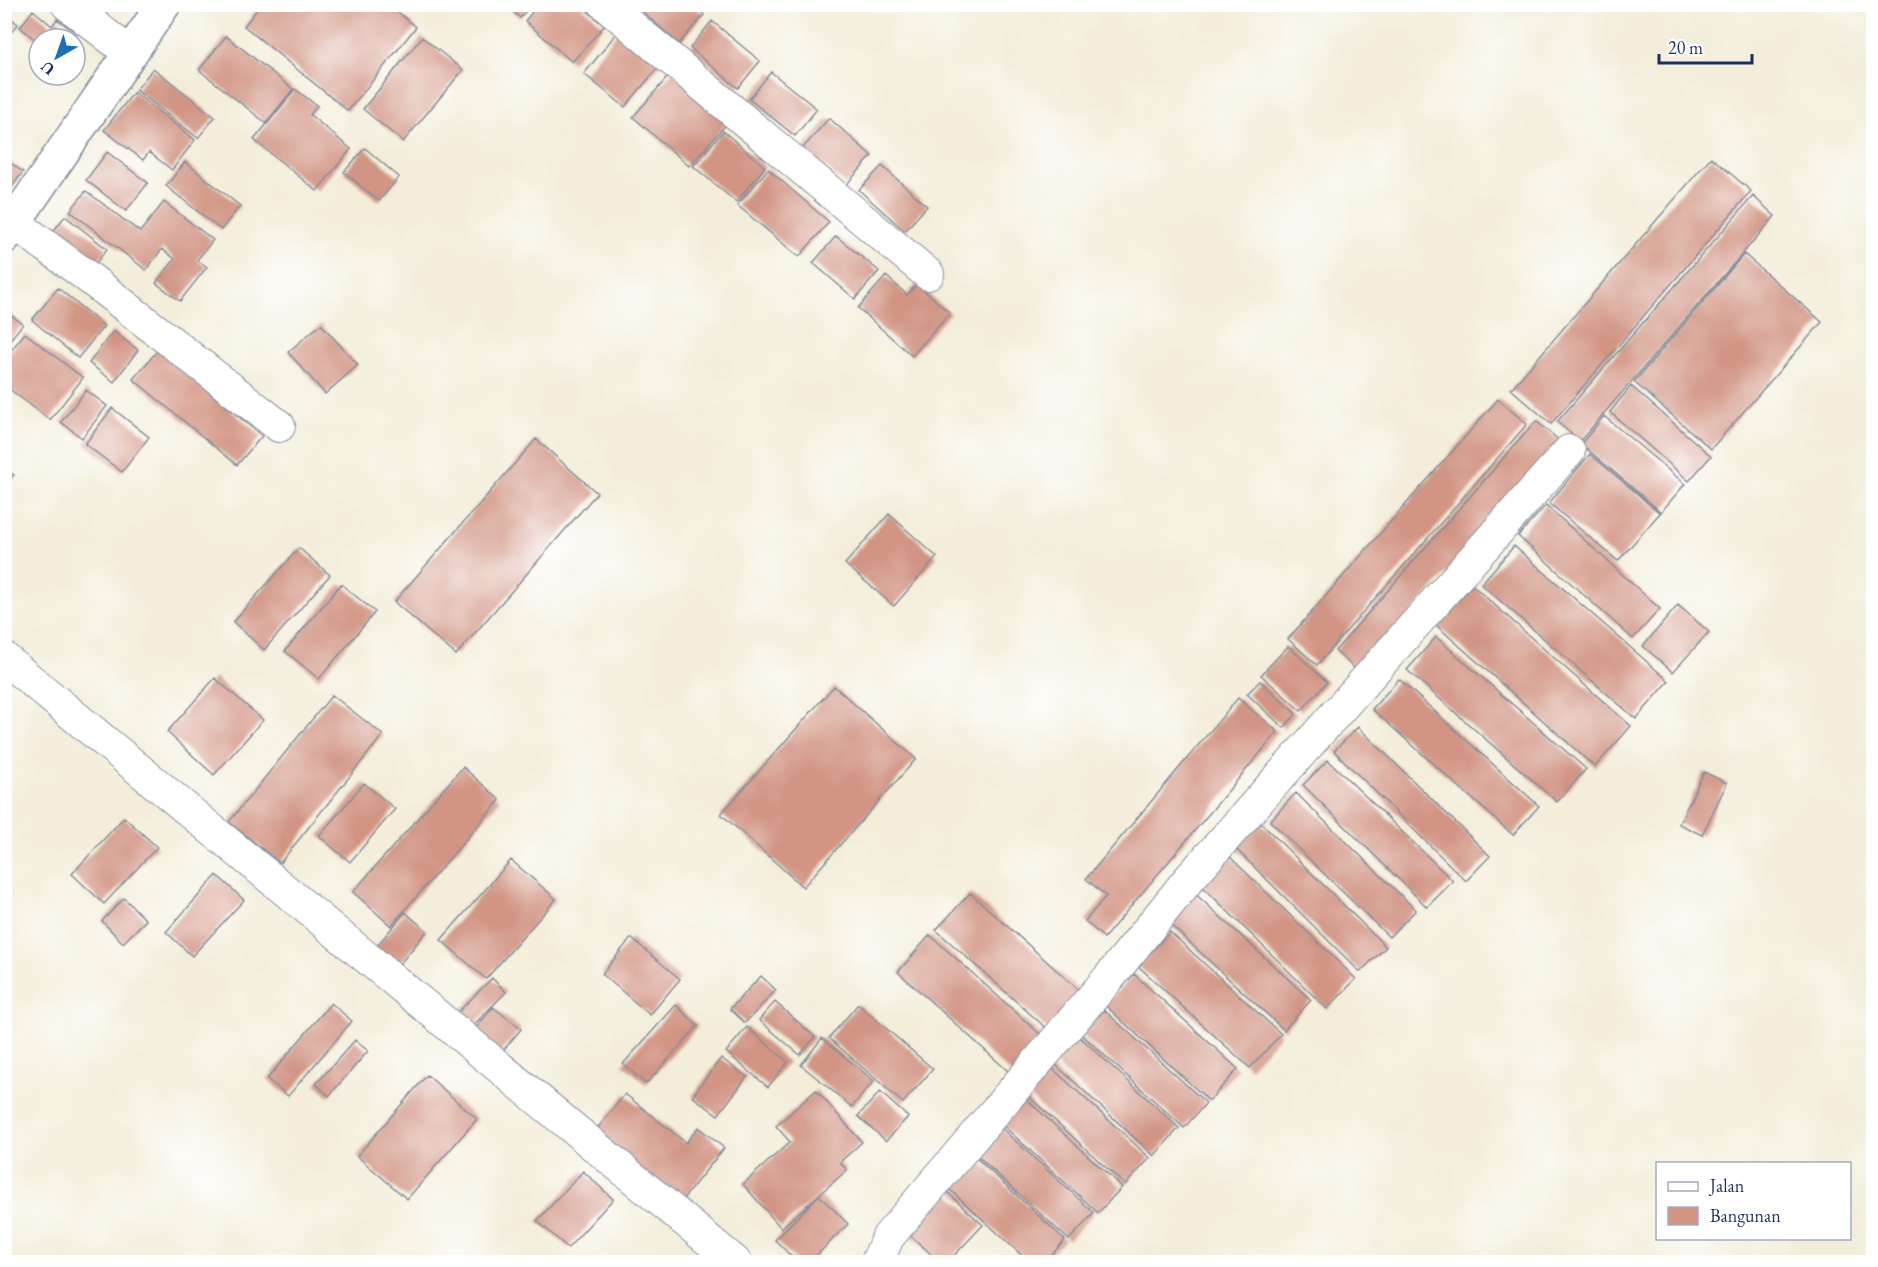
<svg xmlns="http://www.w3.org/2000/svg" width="1878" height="1267" viewBox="0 0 1878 1267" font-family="'EB Garamond',serif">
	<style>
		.building { fill: #d29584 }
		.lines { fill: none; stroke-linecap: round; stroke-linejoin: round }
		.minor-casing { stroke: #878e9c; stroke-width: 34 }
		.highway-casing { stroke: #878e9c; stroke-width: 36 }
		.minor { stroke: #fff; stroke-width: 32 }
		.highway { stroke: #fff; stroke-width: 33 }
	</style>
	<rect width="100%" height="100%" fill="#fff"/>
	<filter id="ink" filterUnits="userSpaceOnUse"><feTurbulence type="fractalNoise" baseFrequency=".0167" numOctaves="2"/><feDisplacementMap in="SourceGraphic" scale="12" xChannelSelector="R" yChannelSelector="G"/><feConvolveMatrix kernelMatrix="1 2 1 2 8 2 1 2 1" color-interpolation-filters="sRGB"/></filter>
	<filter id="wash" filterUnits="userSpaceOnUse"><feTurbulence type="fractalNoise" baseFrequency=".008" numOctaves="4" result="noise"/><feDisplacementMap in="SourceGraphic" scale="24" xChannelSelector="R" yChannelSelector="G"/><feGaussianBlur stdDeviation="1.35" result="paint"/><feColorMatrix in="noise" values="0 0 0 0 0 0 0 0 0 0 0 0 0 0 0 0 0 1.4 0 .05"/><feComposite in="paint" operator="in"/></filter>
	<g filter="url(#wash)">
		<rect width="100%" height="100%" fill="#f3edd9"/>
		<g id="blocks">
			<path class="building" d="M4 4H13L6 14 18 24 4 41Z
				M261 4H388L416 27 348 111 244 26Z
				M504 4H532L520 18Z
				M539 4H580L604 26 572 62 525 21Z
				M634 4H692L704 15 679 44Z
				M33 10 52 26 57 19 77 34 73 39H39V43L20 27Z
				M712 21 760 61 738 88 690 48Z
				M619 30 661 64 625 107 584 74Z
				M226 36 293 89 266 123 199 70Z
				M422 37 463 70 403 142 363 109Z
				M153 68 215 117 198 138 136 90Z
				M673 71 730 120 689 166 633 117Z
				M771 72 817 109 795 136 749 99Z
				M295 89 317 106 310 115 351 149 317 191 254 140Z
				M134 92 195 140 172 170 149 152 143 160 104 130Z
				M829 118 872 156 846 185 803 148Z
				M723 131 765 167 736 202 693 166Z
				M365 148 399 177 379 201 344 172Z
				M107 152 148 183 126 211 86 180Z
				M1711 157 1751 191 1551 424 1511 389Z
				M4 158 23 172 4 198Z
				M185 162 240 206 221 230 166 186Z
				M882 166 927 206 905 231 859 190Z
				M768 169 829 222 799 257 737 205Z
				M86 191 140 232 164 202 213 240 197 260 207 267 180 301 156 283 175 259 162 249 146 270 70 211Z
				M1753 196 1775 216 1580 441 1557 422Z
				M65 216 107 249 87 275 45 242Z
				M836 236 879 271 855 299 813 263Z
				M1744 254 1822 322 1711 449 1634 382Z
				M886 276 907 295 917 284 950 313 912 356 858 308Z
				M58 288 104 326 78 358 32 320Z
				M4 310 23 324 4 347Z
				M321 324 358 365 325 394 288 352Z
				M113 331 138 350 114 382 89 363Z
				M25 333 83 378 50 420 4 385V359Z
				M158 350 262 436 237 465 133 379Z
				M1631 386 1711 456 1689 481 1610 412Z
				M86 390 107 406 82 438 61 422Z
				M1498 399 1527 424 1317 665 1288 639Z
				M112 408 149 437 122 472 85 444Z
				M1604 416 1685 484 1661 512 1581 444Z
				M1536 421 1561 442 1360 673 1335 651Z
				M536 439 597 493 456 655 394 602Z
				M1590 454 1660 513 1618 561 1549 503Z
				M4 468 14 475 4 487Z
				M1546 505 1660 609 1633 639 1518 536Z
				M889 514 937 557 894 606 845 564Z
				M1514 546 1669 681 1636 719 1481 584Z
				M299 548 330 575 264 650 233 622Z
				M341 584 375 612 319 679 285 651Z
				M1472 585 1631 726 1595 767 1436 625Z
				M1678 605 1709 632 1673 672 1643 646Z
				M1436 637 1586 769 1557 802 1407 670Z
				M1288 646 1327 682 1301 711 1261 675Z
				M215 678 263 720 214 775 167 732Z
				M1399 679 1539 806 1513 835 1372 709Z
				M1260 681 1296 714 1284 728 1247 694Z
				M834 686 916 759 803 887 721 814Z
				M332 695 383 735 280 863 229 822Z
				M1238 698 1278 732 1104 938 1085 921 1106 896 1086 879Z
				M1358 727 1490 856 1466 881 1334 751Z
				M1328 760 1453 881 1427 907 1303 785Z
				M463 767 500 800 391 926 353 892Z
				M1704 772 1727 783 1702 835 1679 824Z
				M364 783 395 809 350 862 319 836Z
				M1296 793 1416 910 1389 937 1270 821Z
				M124 817 157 847 104 904 72 874Z
				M1261 823 1386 947 1360 972 1235 848Z
				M1230 857 1356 979 1327 1009 1202 886Z
				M511 860 556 899 486 979 441 940Z
				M217 875 244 900 192 956 166 932Z
				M1189 888 1311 1000 1284 1030 1162 917Z
				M970 893 1089 999 1055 1036 936 930Z
				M124 898 146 920 123 943 102 921Z
				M405 912 427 931 394 971 372 952Z
				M1170 932 1281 1034 1250 1068 1138 966Z
				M930 935 1051 1044 1018 1080 898 972Z
				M631 938 680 979 650 1015 602 974Z
				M1134 974 1238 1069 1209 1101 1105 1005Z
				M761 976 776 990 745 1023 730 1009Z
				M492 978 506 992 470 1029 455 1015Z
				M775 1002 815 1037 800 1055 759 1020Z
				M331 1003 352 1021 288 1096 267 1079Z
				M858 1004 933 1069 903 1103 829 1038Z
				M676 1005 698 1026 646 1084 623 1064Z
				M493 1007 521 1029 496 1059 469 1037Z
				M1104 1010 1206 1103 1184 1128 1081 1034Z
				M747 1027 788 1062 768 1087 726 1052Z
				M1080 1037 1179 1128 1154 1156 1055 1064Z
				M822 1038 874 1081 852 1107 801 1065Z
				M355 1040 368 1051 329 1096 316 1084Z
				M721 1058 747 1077 718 1115 692 1096Z
				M1051 1067 1150 1158 1125 1185 1026 1094Z
				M427 1075 477 1119 407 1199 357 1156Z
				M816 1090 862 1142 840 1162 847 1170 781 1228 743 1184 790 1142 776 1126Z
				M880 1092 908 1117 886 1141 858 1116Z
				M625 1094 686 1143 698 1127 724 1148 679 1204 593 1134Z
				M1022 1095 1122 1187 1098 1213 998 1121Z
				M997 1124 1094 1213 1069 1240 972 1151Z
				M971 1153 1065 1240 1045 1262H1029L943 1183Z
				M583 1171 613 1199 568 1248 537 1221Z
				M941 1186 983 1225 948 1262H940L902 1228Z
				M819 1195 848 1224 810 1262H797L775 1240Z"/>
		</g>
	</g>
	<g filter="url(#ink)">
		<use href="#blocks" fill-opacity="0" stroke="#878e9c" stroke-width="1.5"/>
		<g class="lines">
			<g class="minor-casing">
				<path id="minor" d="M67 4 131 54
					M605 4 928 274
					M15 223 89 278 279 426
					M4 658 735 1262
					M877 1262 888 1237 1108 979 1188 880 1569 451"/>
			</g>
			<g class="highway-casing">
				<path id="highway" d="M4 237 164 4"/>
			</g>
			<use href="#minor" class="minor"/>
			<use href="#highway" class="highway"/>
		</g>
	</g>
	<rect width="1878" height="1267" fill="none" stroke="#fff" stroke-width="24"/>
	<rect x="1656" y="1162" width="195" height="78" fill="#ffffff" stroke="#a4acbf" stroke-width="1.5"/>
	<rect x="1668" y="1182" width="30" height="9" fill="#ffffff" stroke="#a4acbf" stroke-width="1.5"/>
	<text x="1710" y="1192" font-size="18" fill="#1b2f5e">Jalan</text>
	<rect x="1668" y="1207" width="30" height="18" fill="#d29584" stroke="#a4acbf" stroke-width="1.5"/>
	<text x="1710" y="1222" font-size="18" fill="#1b2f5e">Bangunan</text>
	<g transform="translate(57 57) rotate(220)"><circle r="28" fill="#ffffff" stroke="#a4acbf" stroke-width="1.5"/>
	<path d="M0-4.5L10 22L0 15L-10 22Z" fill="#1f6fb2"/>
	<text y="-9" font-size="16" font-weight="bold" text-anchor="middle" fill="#1b2f5e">U</text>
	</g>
	<path d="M1659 54v9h93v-9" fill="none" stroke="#1b2f5e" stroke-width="3"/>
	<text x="1668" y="54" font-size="18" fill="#1b2f5e" stroke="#ffffff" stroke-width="4.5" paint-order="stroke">20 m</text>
</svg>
